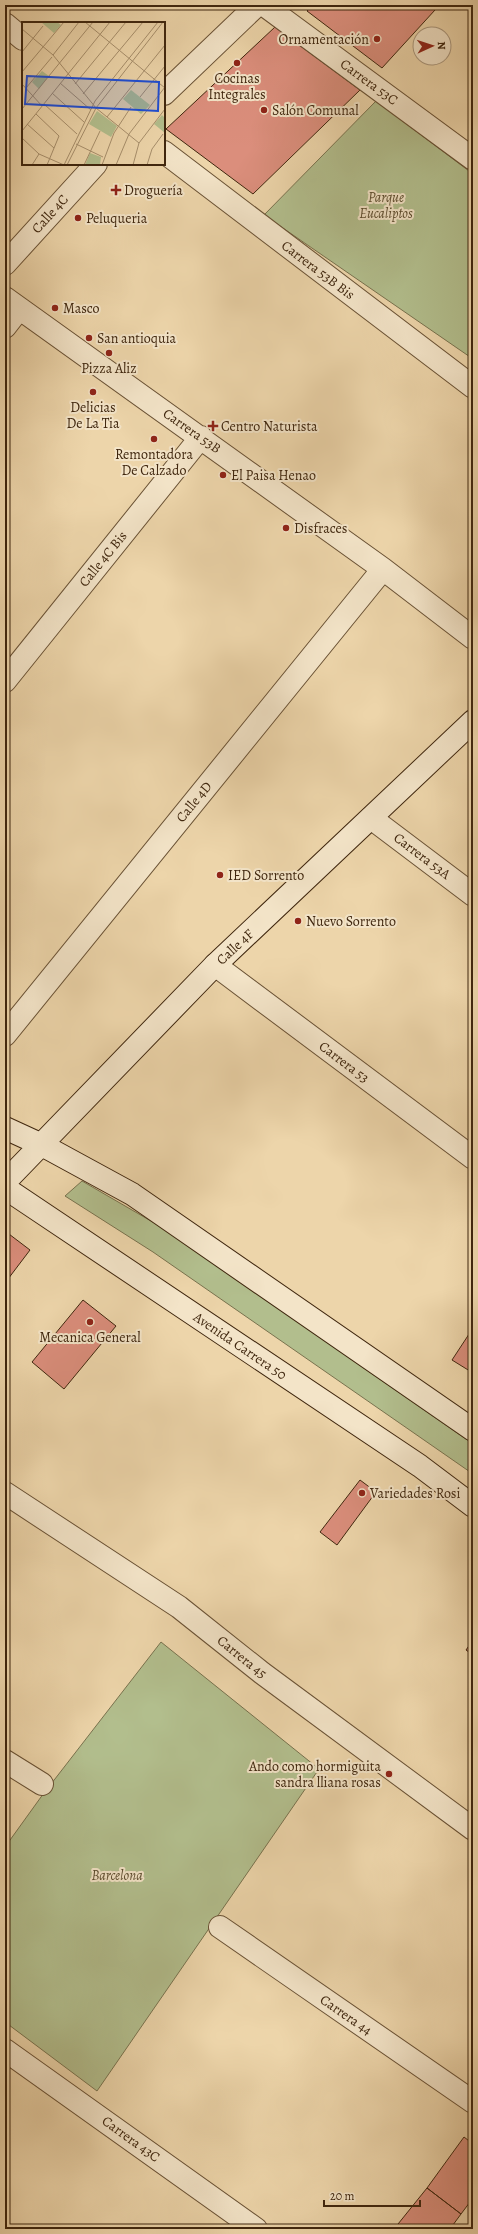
<svg xmlns="http://www.w3.org/2000/svg" width="478" height="2234" viewBox="0 0 478 2234" font-family="Alegreya,serif">
	<style>
		.green { fill: #b2be8d; stroke: #78724e }
		.building { fill: #db8e7c; stroke: #3f260e }
		.lines { fill: none; stroke-linecap: round; stroke-linejoin: round }
		.street-casing { stroke: #6a5235; stroke-width: 24 }
		.secondary-casing { stroke: #3f260e; stroke-width: 24 }
		.street { stroke: #f3e4c8; stroke-width: 22 }
		.secondary { stroke: #f3e4c8; stroke-width: 22 }
		.poi-dot { fill: #8f2418; stroke: #f3e4c8; stroke-width: 1.5 }
		.labels { text-anchor: middle; dominant-baseline: central; stroke-width: 4; stroke-linejoin: round; paint-order: stroke }
		.poi-label { font-size: 14px; fill: #3f260e; stroke: #f3e4c8; text-anchor: start }
		.street-label { font-size: 14px; fill: #3f260e; stroke: #f3e4c8 }
		.park-label { font-size: 14px; font-style: italic; fill: #5c4c2e; stroke: #f3e4c8 }
		.inset-road { fill: none; stroke: #a78f6c; stroke-width: 1 }
		.view { fill: #1d4ed8; fill-opacity: 0.15; stroke: #1d4ed8; stroke-width: 2 }
		.inset-edge { fill: none; stroke: #3f260e; stroke-width: 2 }
	</style>
	<rect width="100%" height="100%" fill="#edd5aa"/>
	<filter id="stains"><feTurbulence type="fractalNoise" baseFrequency=".005" numOctaves="4"/><feColorMatrix values="0 0 0 0 .2 0 0 0 0 .09 0 0 0 0 .02 0 0 0 .5 -.17"/></filter>
	<radialGradient id="worn" r=".72"><stop offset=".6" stop-color="#630" stop-opacity="0"/><stop offset="1" stop-color="#630" stop-opacity=".3"/></radialGradient>
	<path class="green" d="M376 101 473 174V359L264 215Z
		M82 1181 163 1228 473 1444V1474L153 1252 65 1196Z
		M161 1642 319 1769 97 2091 5 2022V1847L41 1797Z"/>
	<path class="building" d="M312 5H427L435 10 382 68 307 11Z
		M275 27 360 90 253 194 166 129Z
		M5 1231 30 1250 5 1283Z
		M83 1300 116 1326 64 1389 32 1362Z
		M473 1328V1373L452 1360Z
		M360 1480 376 1492 337 1545 320 1532Z
		M473 1640V1655L466 1650Z
		M464 2137 473 2144V2198L461 2214 427 2188Z
		M427 2188 461 2214 450 2229H394Z"/>
	<g class="lines">
		<g class="street-casing">
			<path id="street" d="M264 5 473 159
				M5 24 23 39
				M164 94 257 5
				M164 152 473 387
				M5 264 96 164
				M5 298 383 569 473 638
				M5 327 19 309
				M5 681 201 437
				M371 818 473 895
				M215 965 473 1158
				M5 1035 383 569
				M5 1493 179 1607 262 1673 473 1829
				M5 1761 42 1784
				M220 1927 473 2102
				M5 2050 256 2229"/>
		</g>
		<g class="secondary-casing">
			<path id="secondary" d="M5 1128 42 1145 132 1194 473 1430
				M5 1182 215 965 473 721
				M5 1188 420 1466 473 1506"/>
		</g>
		<use href="#street" class="street"/>
		<use href="#secondary" class="secondary"/>
	</g>
	<g class="poi-dot">
		<circle cx="377" cy="39" r="4"/>
		<circle cx="237" cy="63" r="4"/>
		<circle cx="264" cy="110" r="4"/>
		<path d="M114 184h4v4h4v4h-4v4h-4v-4h-4v-4h4z"/>
		<circle cx="78" cy="218" r="4"/>
		<circle cx="55" cy="308" r="4"/>
		<circle cx="89" cy="338" r="4"/>
		<circle cx="109" cy="353" r="4"/>
		<circle cx="93" cy="392" r="4"/>
		<path d="M211 420h4v4h4v4h-4v4h-4v-4h-4v-4h4z"/>
		<circle cx="154" cy="439" r="4"/>
		<circle cx="223" cy="475" r="4"/>
		<circle cx="286" cy="528" r="4"/>
		<circle cx="220" cy="875" r="4"/>
		<circle cx="298" cy="921" r="4"/>
		<circle cx="90" cy="1322" r="4"/>
		<circle cx="362" cy="1493" r="4"/>
		<circle cx="389" cy="1774" r="4"/>
	</g>
	<g class="labels">
		<g class="poi-label">
			<text x="369" y="39" text-anchor="end">Ornamentación</text>
			<text x="237" y="78" text-anchor="middle">Cocinas<tspan x="237" dy="16">Integrales</tspan></text>
			<text x="272" y="110">Salón Comunal</text>
			<text x="124" y="190">Droguería</text>
			<text x="86" y="218">Peluqueria</text>
			<text x="63" y="308">Masco</text>
			<text x="97" y="338">San antioquia</text>
			<text x="109" y="368" text-anchor="middle">Pizza Aliz</text>
			<text x="93" y="407" text-anchor="middle">Delicias<tspan x="93" dy="16">De La Tia</tspan></text>
			<text x="221" y="426">Centro Naturista</text>
			<text x="154" y="454" text-anchor="middle">Remontadora<tspan x="154" dy="16">De Calzado</tspan></text>
			<text x="231" y="475">El Paisa Henao</text>
			<text x="294" y="528">Disfraces</text>
			<text x="228" y="875">IED Sorrento</text>
			<text x="306" y="921">Nuevo Sorrento</text>
			<text x="90" y="1337" text-anchor="middle">Mecanica General</text>
			<text x="370" y="1493">Variedades Rosi</text>
			<text x="381" y="1766" text-anchor="end">Ando como hormiguita<tspan x="381" dy="16">sandra lliana rosas</tspan></text>
		</g>
		<g class="street-label">
			<text transform="translate(369 82) rotate(36)">Carrera 53C</text>
			<text transform="translate(50 214) rotate(-48)">Calle 4C</text>
			<text transform="translate(318 270) rotate(37)">Carrera 53B Bis</text>
			<text transform="translate(192 431) rotate(35)">Carrera 53B</text>
			<text transform="translate(103 559) rotate(-51)">Calle 4C Bis</text>
			<text transform="translate(194 802) rotate(-51)">Calle 4D</text>
			<text transform="translate(422 856) rotate(37)">Carrera 53A</text>
			<text transform="translate(235 947) rotate(-43)">Calle 4F</text>
			<text transform="translate(344 1062) rotate(37)">Carrera 53</text>
			<text transform="translate(240 1346) rotate(34)">Avenida Carrera 50</text>
			<text transform="translate(242 1657) rotate(39)">Carrera 45</text>
			<text transform="translate(346 2015) rotate(35)">Carrera 44</text>
			<text transform="translate(131 2139) rotate(36)">Carrera 43C</text>
		</g>
		<g class="park-label">
			<text x="386" y="197">Parque<tspan x="386" dy="16">Eucaliptos</tspan></text>
			<text x="117" y="1875">Barcelona</text>
		</g>
	</g>
	<g transform="translate(22 22)">
		<rect width="143" height="143" fill="#edd5aa"/>
		<path d="M19 0H35L39 3 32 11ZM20 49 27 54 17 67 10 60ZM109 68 128 83 119 92 101 77ZM75 89 95 104 89 115 67 102ZM140 93 143 96V111L132 102ZM68 131 79 135 78 143H63Z" fill="#b2be8d"/>
		<path class="inset-road" d="M63 0 143 66M0 7 31 33 74 86 117 121M0 30 21 4M31 33 57 0M0 50 42 0M38 61 69 88M0 62 20 84M53 62 104 0M4 66 30 35M30 71 62 100M61 72 121 0M118 75 143 44M22 82 55 112M0 87 71 0M14 92 37 114 25 143M85 95 143 23M5 102 32 126M0 109 88 0M0 116 17 132 42 143M54 122 81 135M10 143 17 132M42 143 73 79 136 0M45 143 74 86 141 0M62 143 78 109M80 143 92 111 109 85M94 143 107 112 143 65M111 143 117 121 143 87M125 143 130 127 141 112"/>
		<path class="view" d="M5 54 137 60 136 89 3 82Z"/>
		<rect width="143" height="143" class="inset-edge"/>
	</g>
	<rect width="478" height="2234" fill="none" stroke="#edd5aa" stroke-width="20"/>
	<rect x="6" y="6" width="466" height="2222" fill="none" stroke="#3f260e" stroke-width="2"/>
	<rect x="10" y="10" width="458" height="2214" fill="none" stroke="#3f260e"/>
	<g transform="translate(432 46) rotate(87)"><circle r="19" fill="#f3e4c8" stroke="#ab987e"/>
	<path d="M0-3L7 15L0 10L-7 15Z" fill="#8f2418"/>
	<text y="-6" font-size="11" font-weight="bold" text-anchor="middle" fill="#3f260e">N</text>
	</g>
	<path d="M324 2200v6h96v-6" fill="none" stroke="#3f260e" stroke-width="2"/>
	<text x="330" y="2200" font-size="12" fill="#3f260e" stroke="#f3e4c8" stroke-width="3" paint-order="stroke">20 m</text>
	<rect width="100%" height="100%" filter="url(#stains)"/>
	<rect width="100%" height="100%" fill="url(#worn)"/>
</svg>
